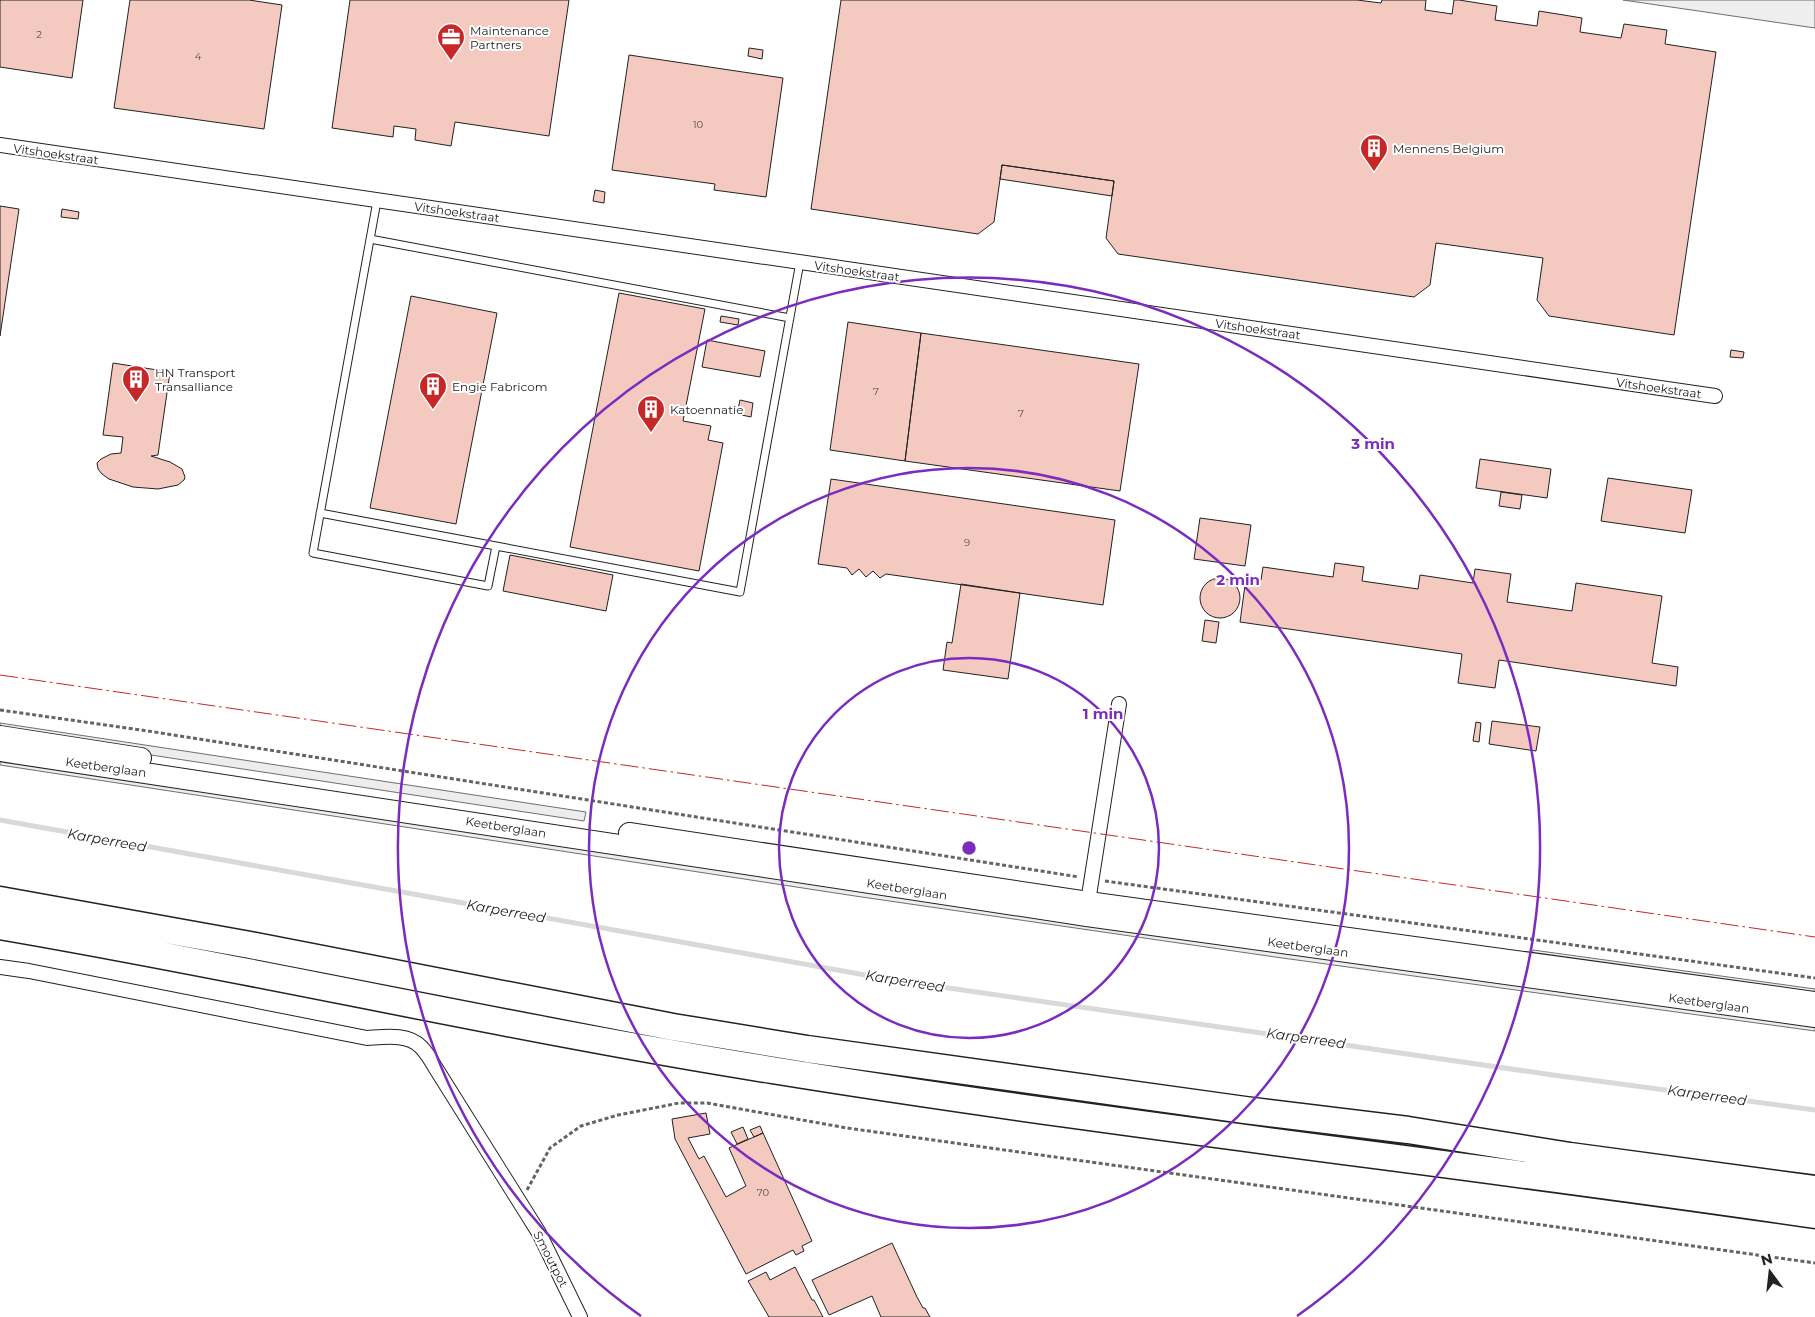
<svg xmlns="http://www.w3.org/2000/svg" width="1815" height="1317" viewBox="0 0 1815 1317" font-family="Montserrat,sans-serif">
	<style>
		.green { fill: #eee; stroke: #6f6f6f }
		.parking { fill: #ededed; stroke: #6f6f6f }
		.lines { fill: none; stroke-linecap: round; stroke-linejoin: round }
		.stream { stroke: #d9d9d9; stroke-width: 5 }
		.building { fill: #f3c9c0; stroke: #222 }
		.service-casing { stroke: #222; stroke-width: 9 }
		.minor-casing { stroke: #222; stroke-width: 16 }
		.secondary-casing { stroke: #222; stroke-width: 22 }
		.motorway-casing { stroke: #222; stroke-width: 29 }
		.path { stroke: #646464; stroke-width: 3; stroke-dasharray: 4 2.5; stroke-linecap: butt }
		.service { stroke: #fff; stroke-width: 7 }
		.minor { stroke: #fff; stroke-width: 14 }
		.secondary { stroke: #fff; stroke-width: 20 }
		.motorway { stroke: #fff; stroke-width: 26 }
		.power { stroke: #c62828; stroke-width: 1; stroke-dasharray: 18 4 2.5 4; stroke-linecap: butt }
		.ring { fill: none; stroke: #7b2cbf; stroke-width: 2.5 }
		.labels { text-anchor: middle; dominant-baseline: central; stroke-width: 4; stroke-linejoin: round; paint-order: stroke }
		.number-label { font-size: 10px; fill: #564c4a }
		.poi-label { font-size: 12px; fill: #222; stroke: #fff; text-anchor: start }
		.street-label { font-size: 12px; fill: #222; stroke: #fff }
		.water-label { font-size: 14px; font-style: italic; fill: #222; stroke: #fff }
		.centre { fill: #7b2cbf; stroke: #fff; stroke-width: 2.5 }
		.ring-label { font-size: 15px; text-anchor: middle; font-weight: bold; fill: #7b2cbf; stroke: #fff; stroke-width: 4; stroke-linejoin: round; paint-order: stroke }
	</style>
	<rect width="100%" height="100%" fill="#fff"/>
	<path class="green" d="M1623 0H1815V28Z"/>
	<path class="parking" d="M0 723 586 812 584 821 0 732Z
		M0 757 1815 1023V1031L1275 957 855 896 0 765Z
		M1533 950 1815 989V999L1532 959Z"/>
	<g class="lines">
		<path class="stream" d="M0 820 893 980 1553 1075 1815 1110"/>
	</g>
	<path class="building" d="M0 0H83L72 78 0 67Z
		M130 0H249L282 5 264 129 114 108Z
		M350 0H569L549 136 455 122 451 146 415 140 416 129 394 126 393 137 332 128Z
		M841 0H1357L1381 3 1382 0H1426L1425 10 1452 14 1454 0H1459L1497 6 1495 20 1537 26 1539 11 1582 18 1580 32 1621 38 1624 24 1667 30 1665 44 1716 52 1674 335 1549 316 1537 300 1543 258 1436 243 1430 285 1414 297 1118 254 1106 238 1114 181 1002 165 994 222 978 234 811 209Z
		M749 48 763 50 762 59 748 56Z
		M629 55 783 78 766 197 714 190 715 184 612 170Z
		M1002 165 1114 181 1112 196 1000 179Z
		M595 190 605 192 604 203 593 201Z
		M0 206 19 209 0 336Z
		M62 209 79 212 78 219 61 217Z
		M619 293 705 309 683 421 711 426 708 440 723 443 699 571 570 547Z
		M411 296 497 313 456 524 370 508Z
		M721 316 739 319 738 325 720 322Z
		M848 322 921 333 905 461 830 450Z
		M921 333 1139 364 1120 491 905 461Z
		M707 340 765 351 760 377 702 367Z
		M1731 350 1744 352 1743 358 1730 357Z
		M113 363 170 372 158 455 151 456 170 462 182 469 185 477 184 480 178 485 158 489 133 487 109 479 102 474 98 469 97 463 101 459 111 454 121 453 123 437 103 435Z
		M740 400 753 403 751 417 737 414Z
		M1480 459 1551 469 1547 498 1476 488Z
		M1608 478 1692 490 1685 533 1601 521Z
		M831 479 1115 520 1103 605 886 574 880 578 873 571 866 577 859 569 852 575 847 568 818 564Z
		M1501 492 1522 495 1520 509 1499 506Z
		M1200 518 1251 525 1245 566 1194 559Z
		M510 555 613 575 606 611 503 591Z
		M1335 563 1364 567 1362 581 1418 589 1420 575 1473 583 1475 569 1511 574 1507 602 1572 611 1576 583 1662 596 1652 663 1678 667 1676 686 1499 660 1495 688 1458 683 1462 654 1240 622 1246 578 1261 580 1263 567 1333 577Z
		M1200 598a20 20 0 1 1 40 0a20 20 0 1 1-40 0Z
		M961 584 1020 593 1008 679 943 670 947 642 952 643Z
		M1205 620 1219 622 1216 643 1202 641Z
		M1492 721 1540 727 1536 751 1489 744Z
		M1476 722 1481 723 1479 742 1473 741Z
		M706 1113 710 1134 688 1138 699 1159 704 1156 726 1197 746 1186 729 1148 763 1133 812 1241 802 1246 804 1251 796 1255 793 1250 746 1274 675 1139 672 1119Z
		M760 1126 763 1133 754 1137 750 1130Z
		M743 1127 748 1139 737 1144 731 1132Z
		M892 1243 917 1297 923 1308H925L930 1317H881L872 1296 829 1315 812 1280Z
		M795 1267 812 1300H814L823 1317H769L748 1281 766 1272 770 1280Z"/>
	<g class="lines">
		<g class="service-casing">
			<path id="service" d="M370 239 790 318
				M320 513 496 546 488 586 313 553 377 201
				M496 546 740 592 800 262"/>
		</g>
		<g class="minor-casing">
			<path id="minor" d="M0 145 1715 396
				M1088 902 1119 704
				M0 967 29 971 367 1038C384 1037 408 1033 421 1047 427 1053 431 1060 435 1067L539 1233 580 1317"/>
		</g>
		<g class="secondary-casing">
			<path id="secondary" d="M0 736 141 758
				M0 751 1087 916 1815 1017
				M629 833 1088 902 1815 1002"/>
		</g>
		<g class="motorway-casing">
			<path id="motorway" d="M0 900 250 945 673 1027 807 1049 1245 1110 1408 1130 1570 1156 1815 1189
				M0 926C258 970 513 1029 772 1070 1118 1126 1468 1164 1815 1215"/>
		</g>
		<path class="path" d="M0 710 148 731 1079 877
			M1105 881 1815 978
			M527 1190 550 1148 581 1126 618 1115 679 1103H707L847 1128 1815 1263"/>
		<use href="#service" class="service"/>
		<use href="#minor" class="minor"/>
		<use href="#secondary" class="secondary"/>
		<use href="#motorway" class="motorway"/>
		<path class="power" d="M0 675 1815 937"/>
	</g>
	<g class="ring">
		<circle cx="969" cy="848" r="190"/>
		<circle cx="969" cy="848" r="380"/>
		<path d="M641 1316A571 571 0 1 1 1297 1316"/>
	</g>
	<defs>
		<g id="office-pin" transform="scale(1.4375)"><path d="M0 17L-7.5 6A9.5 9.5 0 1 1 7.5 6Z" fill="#c62828" stroke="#fff"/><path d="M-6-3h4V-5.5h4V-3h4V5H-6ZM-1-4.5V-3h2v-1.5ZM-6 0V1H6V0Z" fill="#fff"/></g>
		<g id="building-pin" transform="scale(1.4375)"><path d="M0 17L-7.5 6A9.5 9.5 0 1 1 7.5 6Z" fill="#c62828" stroke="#fff"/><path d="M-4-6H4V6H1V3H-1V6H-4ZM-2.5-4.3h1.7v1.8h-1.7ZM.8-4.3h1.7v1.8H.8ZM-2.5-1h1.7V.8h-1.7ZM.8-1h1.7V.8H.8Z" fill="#fff"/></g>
	</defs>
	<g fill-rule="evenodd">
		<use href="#office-pin" x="451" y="37"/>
		<use href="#building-pin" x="1374" y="148"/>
		<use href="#building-pin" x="136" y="379"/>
		<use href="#building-pin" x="433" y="386"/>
		<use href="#building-pin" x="651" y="409"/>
	</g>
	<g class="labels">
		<g class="number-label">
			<text x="39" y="34">2</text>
			<text x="198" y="56">4</text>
			<text x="698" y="124">10</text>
			<text x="876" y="391">7</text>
			<text x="1021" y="413">7</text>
			<text x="967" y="542">9</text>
			<text x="763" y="1192">70</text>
		</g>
		<g class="poi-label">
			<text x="470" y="30">Maintenance<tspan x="470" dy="14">Partners</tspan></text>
			<text x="1393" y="148">Mennens Belgium</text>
			<text x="155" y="372">HN Transport<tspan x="155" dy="14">Transalliance</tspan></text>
			<text x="452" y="386">Engie Fabricom</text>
			<text x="670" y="409">Katoennatie</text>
		</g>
		<g class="street-label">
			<text transform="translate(56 154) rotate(8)">Vitshoekstraat</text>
			<text transform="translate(457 212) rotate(8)">Vitshoekstraat</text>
			<text transform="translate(857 271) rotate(8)">Vitshoekstraat</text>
			<text transform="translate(1258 329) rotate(8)">Vitshoekstraat</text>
			<text transform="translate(1659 388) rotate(8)">Vitshoekstraat</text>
			<text transform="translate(106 767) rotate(8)">Keetberglaan</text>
			<text transform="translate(506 827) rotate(9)">Keetberglaan</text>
			<text transform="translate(907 889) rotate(9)">Keetberglaan</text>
			<text transform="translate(1308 947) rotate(8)">Keetberglaan</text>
			<text transform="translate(1709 1003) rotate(8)">Keetberglaan</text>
			<text transform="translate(551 1259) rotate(63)">Smoutpot</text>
		</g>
		<g class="water-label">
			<text transform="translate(107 840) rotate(10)">Karperreed</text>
			<text transform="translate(506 911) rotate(10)">Karperreed</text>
			<text transform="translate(905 981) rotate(9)">Karperreed</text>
			<text transform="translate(1306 1038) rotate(8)">Karperreed</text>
			<text transform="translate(1707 1095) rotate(8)">Karperreed</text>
		</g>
	</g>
	<circle cx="969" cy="848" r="8" class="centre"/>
	<g class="ring-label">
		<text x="1373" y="449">3 min</text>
		<text x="1238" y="585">2 min</text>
		<text x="1103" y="719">1 min</text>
	</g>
	<g transform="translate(1770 1272) rotate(345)" stroke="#ffffff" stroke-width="4" paint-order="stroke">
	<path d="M0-4L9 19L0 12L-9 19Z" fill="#222222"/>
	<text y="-8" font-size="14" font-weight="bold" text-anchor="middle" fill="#222222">N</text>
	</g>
</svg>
